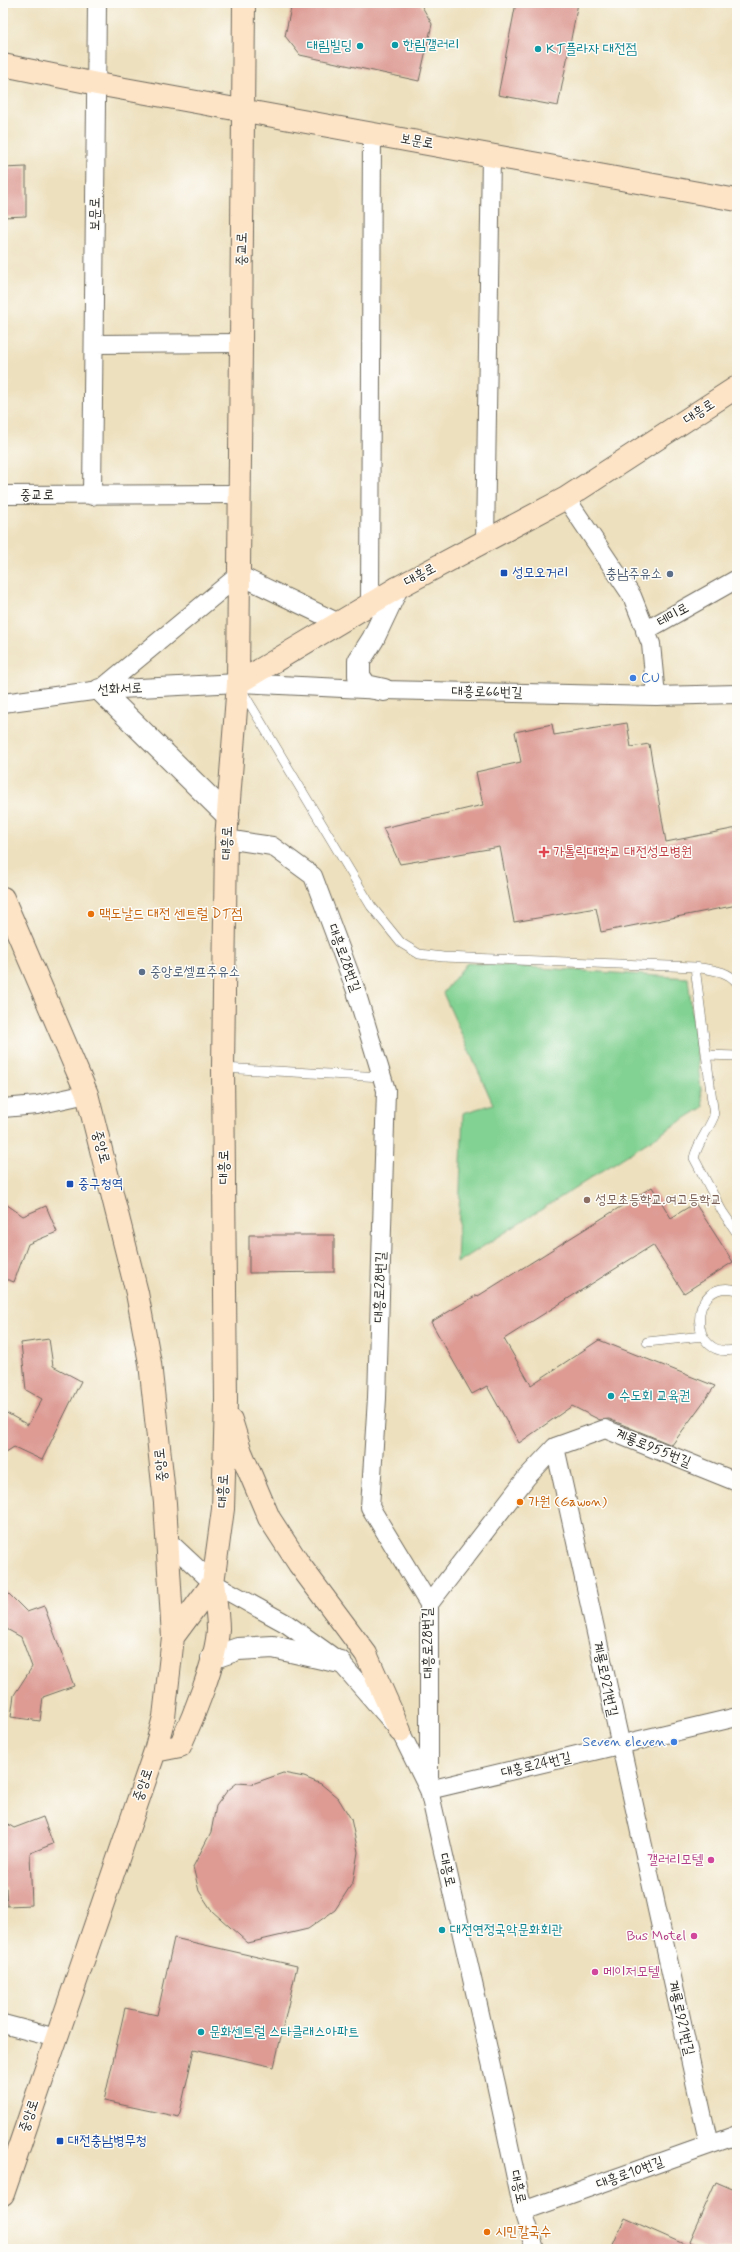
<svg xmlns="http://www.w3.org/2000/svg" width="740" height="2252" viewBox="0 0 740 2252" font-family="Mynerve,'Poor Story',sans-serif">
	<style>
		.green { fill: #82d293; stroke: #567e5f }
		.building { fill: #dd9b94 }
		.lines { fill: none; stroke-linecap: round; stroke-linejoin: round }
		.service-casing { stroke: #6f6a5e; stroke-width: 10 }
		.minor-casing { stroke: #6f6a5e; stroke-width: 20 }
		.tertiary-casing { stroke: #6f6a5e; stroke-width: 24 }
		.secondary-casing { stroke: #6f6a5e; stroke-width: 24 }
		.service { stroke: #fff; stroke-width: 9 }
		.minor { stroke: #fff; stroke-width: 18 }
		.tertiary { stroke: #fff; stroke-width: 22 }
		.secondary { stroke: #fee4c6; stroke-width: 22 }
		.culture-dot { fill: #0f9aa8; stroke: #fdfcf7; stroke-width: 1.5 }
		.transit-dot { fill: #1a4fb4; stroke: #fdfcf7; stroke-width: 1.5 }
		.service-dot { fill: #5c6f8a; stroke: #fdfcf7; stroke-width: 1.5 }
		.shop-dot { fill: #3f7fe0; stroke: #fdfcf7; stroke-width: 1.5 }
		.health-dot { fill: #e0444e; stroke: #fdfcf7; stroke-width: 1.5 }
		.food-dot { fill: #e8710a; stroke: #fdfcf7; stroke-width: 1.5 }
		.education-dot { fill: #8d6e63; stroke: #fdfcf7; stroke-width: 1.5 }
		.hotel-dot { fill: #d1479c; stroke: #fdfcf7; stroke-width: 1.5 }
		.labels { text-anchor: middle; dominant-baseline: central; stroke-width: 3; stroke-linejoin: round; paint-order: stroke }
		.culture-label { font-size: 14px; fill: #0d838f; stroke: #fdfcf7; text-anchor: start }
		.street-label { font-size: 14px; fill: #2b2b2b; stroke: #fdfcf7 }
		.transit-label { font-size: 14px; fill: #164399; stroke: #fdfcf7; text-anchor: start }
		.service-label { font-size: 14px; fill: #4e5e75; stroke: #fdfcf7; text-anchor: end }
		.shop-label { font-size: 14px; fill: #366cbe; stroke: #fdfcf7; text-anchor: start }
		.health-label { font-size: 14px; fill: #be3a42; stroke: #fdfcf7; text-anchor: start }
		.food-label { font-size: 14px; fill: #c56008; stroke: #fdfcf7; text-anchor: start }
		.education-label { font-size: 14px; fill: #785e54; stroke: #fdfcf7; text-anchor: start }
		.hotel-label { font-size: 14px; fill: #b23c85; stroke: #fdfcf7; text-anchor: end }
	</style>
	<rect width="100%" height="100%" fill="#fdfcf7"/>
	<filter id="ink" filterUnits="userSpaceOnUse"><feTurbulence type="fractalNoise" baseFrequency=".025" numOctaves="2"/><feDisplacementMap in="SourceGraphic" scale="8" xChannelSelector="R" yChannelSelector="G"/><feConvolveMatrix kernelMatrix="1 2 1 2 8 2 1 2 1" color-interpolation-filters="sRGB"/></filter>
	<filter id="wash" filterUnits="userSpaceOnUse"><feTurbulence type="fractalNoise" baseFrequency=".012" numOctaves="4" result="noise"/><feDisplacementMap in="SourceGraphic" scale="16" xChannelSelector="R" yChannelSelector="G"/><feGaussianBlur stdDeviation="0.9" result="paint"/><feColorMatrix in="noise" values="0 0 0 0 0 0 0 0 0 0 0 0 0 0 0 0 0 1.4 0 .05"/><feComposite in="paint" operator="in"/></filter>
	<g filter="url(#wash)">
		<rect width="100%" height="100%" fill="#ede0be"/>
		<path class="green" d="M467 963 688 978 703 1107 457 1263 463 1113 493 1104 443 993Z"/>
		<g id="blocks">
			<path class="building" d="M292 3H420L432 24 419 81 300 55 285 36Z
				M516 3H578L558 106 498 95Z
				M26 167V216L3 217V168Z
				M627 723 631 747 649 744 666 842 737 828V905L601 932 596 908 514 922 500 847 400 864 383 828 483 805 476 772 521 762 515 732 552 724 554 735Z
				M652 1187 671 1218 695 1203 733 1262 684 1293 653 1245 504 1339 531 1385 599 1340 715 1386 672 1445 609 1419 600 1420 572 1406 519 1443 487 1386 472 1394 431 1322 477 1295 478 1296Z
				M3 1202 23 1216 46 1206 57 1232 28 1244 14 1282 3 1278Z
				M249 1235H334V1272L249 1273Z
				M49 1339 53 1366 81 1381 42 1460 14 1447 3 1454V1411L28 1425 42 1399 26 1390 21 1343Z
				M3 1588 27 1612 44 1606 74 1686 43 1697 40 1721 11 1717 14 1695 32 1667 21 1637 3 1627Z
				M283 1773 304 1777 321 1784 338 1798 351 1819 358 1852 353 1882 335 1910 308 1929 248 1943 212 1911 199 1891 193 1867 211 1832 216 1806 227 1791 237 1783 252 1784Z
				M43 1817 53 1844 30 1853 32 1905 7 1906 6 1888H3V1821L14 1828Z
				M174 1938 297 1966 274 2067 194 2049 179 2117 104 2101 125 2008 157 2015Z
				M716 2182 737 2191V2249H705L689 2242Z
				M625 2218 695 2249H611Z"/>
		</g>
	</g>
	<g filter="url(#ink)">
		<use href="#blocks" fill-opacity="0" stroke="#6f6a5e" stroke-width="1"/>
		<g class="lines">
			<g class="service-casing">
				<path id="service" d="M241 689 371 906 401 943 419 954 443 957 695 967C710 970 728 970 737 983
					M695 967 714 1116C708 1131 698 1142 694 1158L722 1211 737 1233
					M706 1055 737 1056
					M223 1068 382 1077
					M737 1290C687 1276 687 1364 737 1349
					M647 1342 703 1336"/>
			</g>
			<g class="minor-casing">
				<path id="minor" d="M94 344 241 343
					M3 495 240 494
					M92 496 97 3
					M566 498 632 596 651 644 656 696
					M485 541 491 155
					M370 604 372 133
					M645 631 737 579
					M100 690 239 575 339 623
					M3 703 100 690 238 683 384 690 656 696 737 694
					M226 839 272 846 313 876 355 988 386 1090 377 1398 370 1507 429 1604V1790L737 1717
					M3 1108 37 1105 87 1094
					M555 1447 709 2145
					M167 1540 213 1583 287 1624 340 1662 400 1731 429 1790 496 2084 523 2211 535 2249
					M429 1604 527 1477 555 1447 605 1429 737 1482
					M3 2024 56 2038
					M523 2211 737 2135"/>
			</g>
			<g class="tertiary-casing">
				<path id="tertiary" d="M100 690 228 816
					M384 690 366 686 359 676V661L373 639 397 588
					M212 1658 238 1649 273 1647 340 1662"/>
			</g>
			<g class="secondary-casing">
				<path id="secondary" d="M3 65 97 84 737 200
					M238 683 397 588 566 498 737 387
					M3 898 87 1094 137 1293 150 1363 165 1503 173 1637 164 1717 155 1751 3 2194
					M231 1420 241 1452 269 1518 299 1564 366 1654 400 1731
					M173 1637 213 1583 223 1509 226 1401 223 1068 226 839 238 683 244 3
					M155 1751 180 1746C193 1718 217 1659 218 1629 218 1614 215 1598 213 1583"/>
			</g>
			<use href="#service" class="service"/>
			<use href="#minor" class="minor"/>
			<use href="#tertiary" class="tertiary"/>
			<use href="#secondary" class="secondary"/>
		</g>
	</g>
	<g class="culture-dot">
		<circle cx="395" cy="45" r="4"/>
		<circle cx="360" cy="46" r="4"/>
		<circle cx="538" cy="49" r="4"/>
		<circle cx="611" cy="1396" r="4"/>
		<circle cx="442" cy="1930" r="4"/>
		<circle cx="201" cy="2032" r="4"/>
	</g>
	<g class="transit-dot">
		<rect x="500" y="569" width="8" height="8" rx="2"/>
		<rect x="66" y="1180" width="8" height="8" rx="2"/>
		<rect x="56" y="2137" width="8" height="8" rx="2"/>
	</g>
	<g class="service-dot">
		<circle cx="670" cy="574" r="4"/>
		<circle cx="142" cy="972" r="4"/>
	</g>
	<g class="shop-dot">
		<circle cx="633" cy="678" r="4"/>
		<circle cx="674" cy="1742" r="4"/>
	</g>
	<path class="health-dot" d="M542 846h4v4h4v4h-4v4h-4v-4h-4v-4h4z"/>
	<g class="food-dot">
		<circle cx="91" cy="914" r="4"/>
		<circle cx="520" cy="1502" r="4"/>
		<circle cx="487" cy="2232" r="4"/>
	</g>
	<circle class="education-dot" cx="587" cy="1200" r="4"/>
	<g class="hotel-dot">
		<circle cx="711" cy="1860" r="4"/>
		<circle cx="694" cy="1936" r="4"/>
		<circle cx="595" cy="1972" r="4"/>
	</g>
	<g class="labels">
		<g class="culture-label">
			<text x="403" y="45">한림갤러리</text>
			<text x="352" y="46" text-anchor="end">대림빌딩</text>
			<text x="546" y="49">KT플라자 대전점</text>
			<text x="619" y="1396">수도회 교육권</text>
			<text x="450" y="1930">대전연정국악문화회관</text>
			<text x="209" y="2032">문화센트럴 스타클래스아파트</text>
		</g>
		<g class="street-label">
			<text transform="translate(417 141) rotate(10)">보문로</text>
			<text transform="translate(95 214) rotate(-89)">보문로</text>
			<text transform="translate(242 249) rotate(-89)">중교로</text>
			<text transform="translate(699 412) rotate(-33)">대흥로</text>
			<text x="37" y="495">중교로</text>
			<text transform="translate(420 575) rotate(-28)">대흥로</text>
			<text transform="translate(673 615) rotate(-29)">테미로</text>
			<text transform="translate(120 689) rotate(-3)">선화서로</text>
			<text transform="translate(487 692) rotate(1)">대흥로66번길</text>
			<text transform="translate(227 843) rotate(-88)">대흥로</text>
			<text transform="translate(344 958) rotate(70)">대흥로28번길</text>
			<text transform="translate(101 1147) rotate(75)">중앙로</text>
			<text transform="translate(224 1167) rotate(-90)">대흥로</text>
			<text transform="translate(380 1287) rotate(-88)">대흥로28번길</text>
			<text transform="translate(653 1448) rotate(22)">계룡로955번길</text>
			<text transform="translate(161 1465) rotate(-96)">중앙로</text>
			<text transform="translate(223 1491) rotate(-88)">대흥로</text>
			<text transform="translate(428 1643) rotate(-91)">대흥로28번길</text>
			<text transform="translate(605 1679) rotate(78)">계룡로921번길</text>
			<text transform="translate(536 1765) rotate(-13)">대흥로24번길</text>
			<text transform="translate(143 1785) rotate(-71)">중앙로</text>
			<text transform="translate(447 1870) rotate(77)">대흥로</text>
			<text transform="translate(681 2018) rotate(77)">계룡로921번길</text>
			<text transform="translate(29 2116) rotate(-71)">중앙로</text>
			<text transform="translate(630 2173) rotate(-20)">대흥로10번길</text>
			<text transform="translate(518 2187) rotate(78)">대흥로</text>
		</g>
		<g class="transit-label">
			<text x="512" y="573">성모오거리</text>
			<text x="78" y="1184">중구청역</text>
			<text x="68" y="2141">대전충남병무청</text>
		</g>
		<g class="service-label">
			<text x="662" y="574">충남주유소</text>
			<text x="150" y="972" text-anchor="start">중앙로셀프주유소</text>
		</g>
		<g class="shop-label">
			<text x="641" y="678">CU</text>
			<text x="666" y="1742" text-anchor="end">Seven eleven</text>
		</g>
		<g class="health-label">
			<text x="553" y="852">가톨릭대학교 대전성모병원</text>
		</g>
		<g class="food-label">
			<text x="99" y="914">맥도날드 대전 센트럴 DT점</text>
			<text x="528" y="1502">가원 (Gawon)</text>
			<text x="495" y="2232">시민칼국수</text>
		</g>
		<g class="education-label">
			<text x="595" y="1200">성모초등학교.여고등학교</text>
		</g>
		<g class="hotel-label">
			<text x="703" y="1860">갤러리모텔</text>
			<text x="686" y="1936">Bus Motel</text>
			<text x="603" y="1972" text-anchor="start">메이저모텔</text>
		</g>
	</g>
	<rect width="740" height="2252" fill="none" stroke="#fdfcf7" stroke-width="16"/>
</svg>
